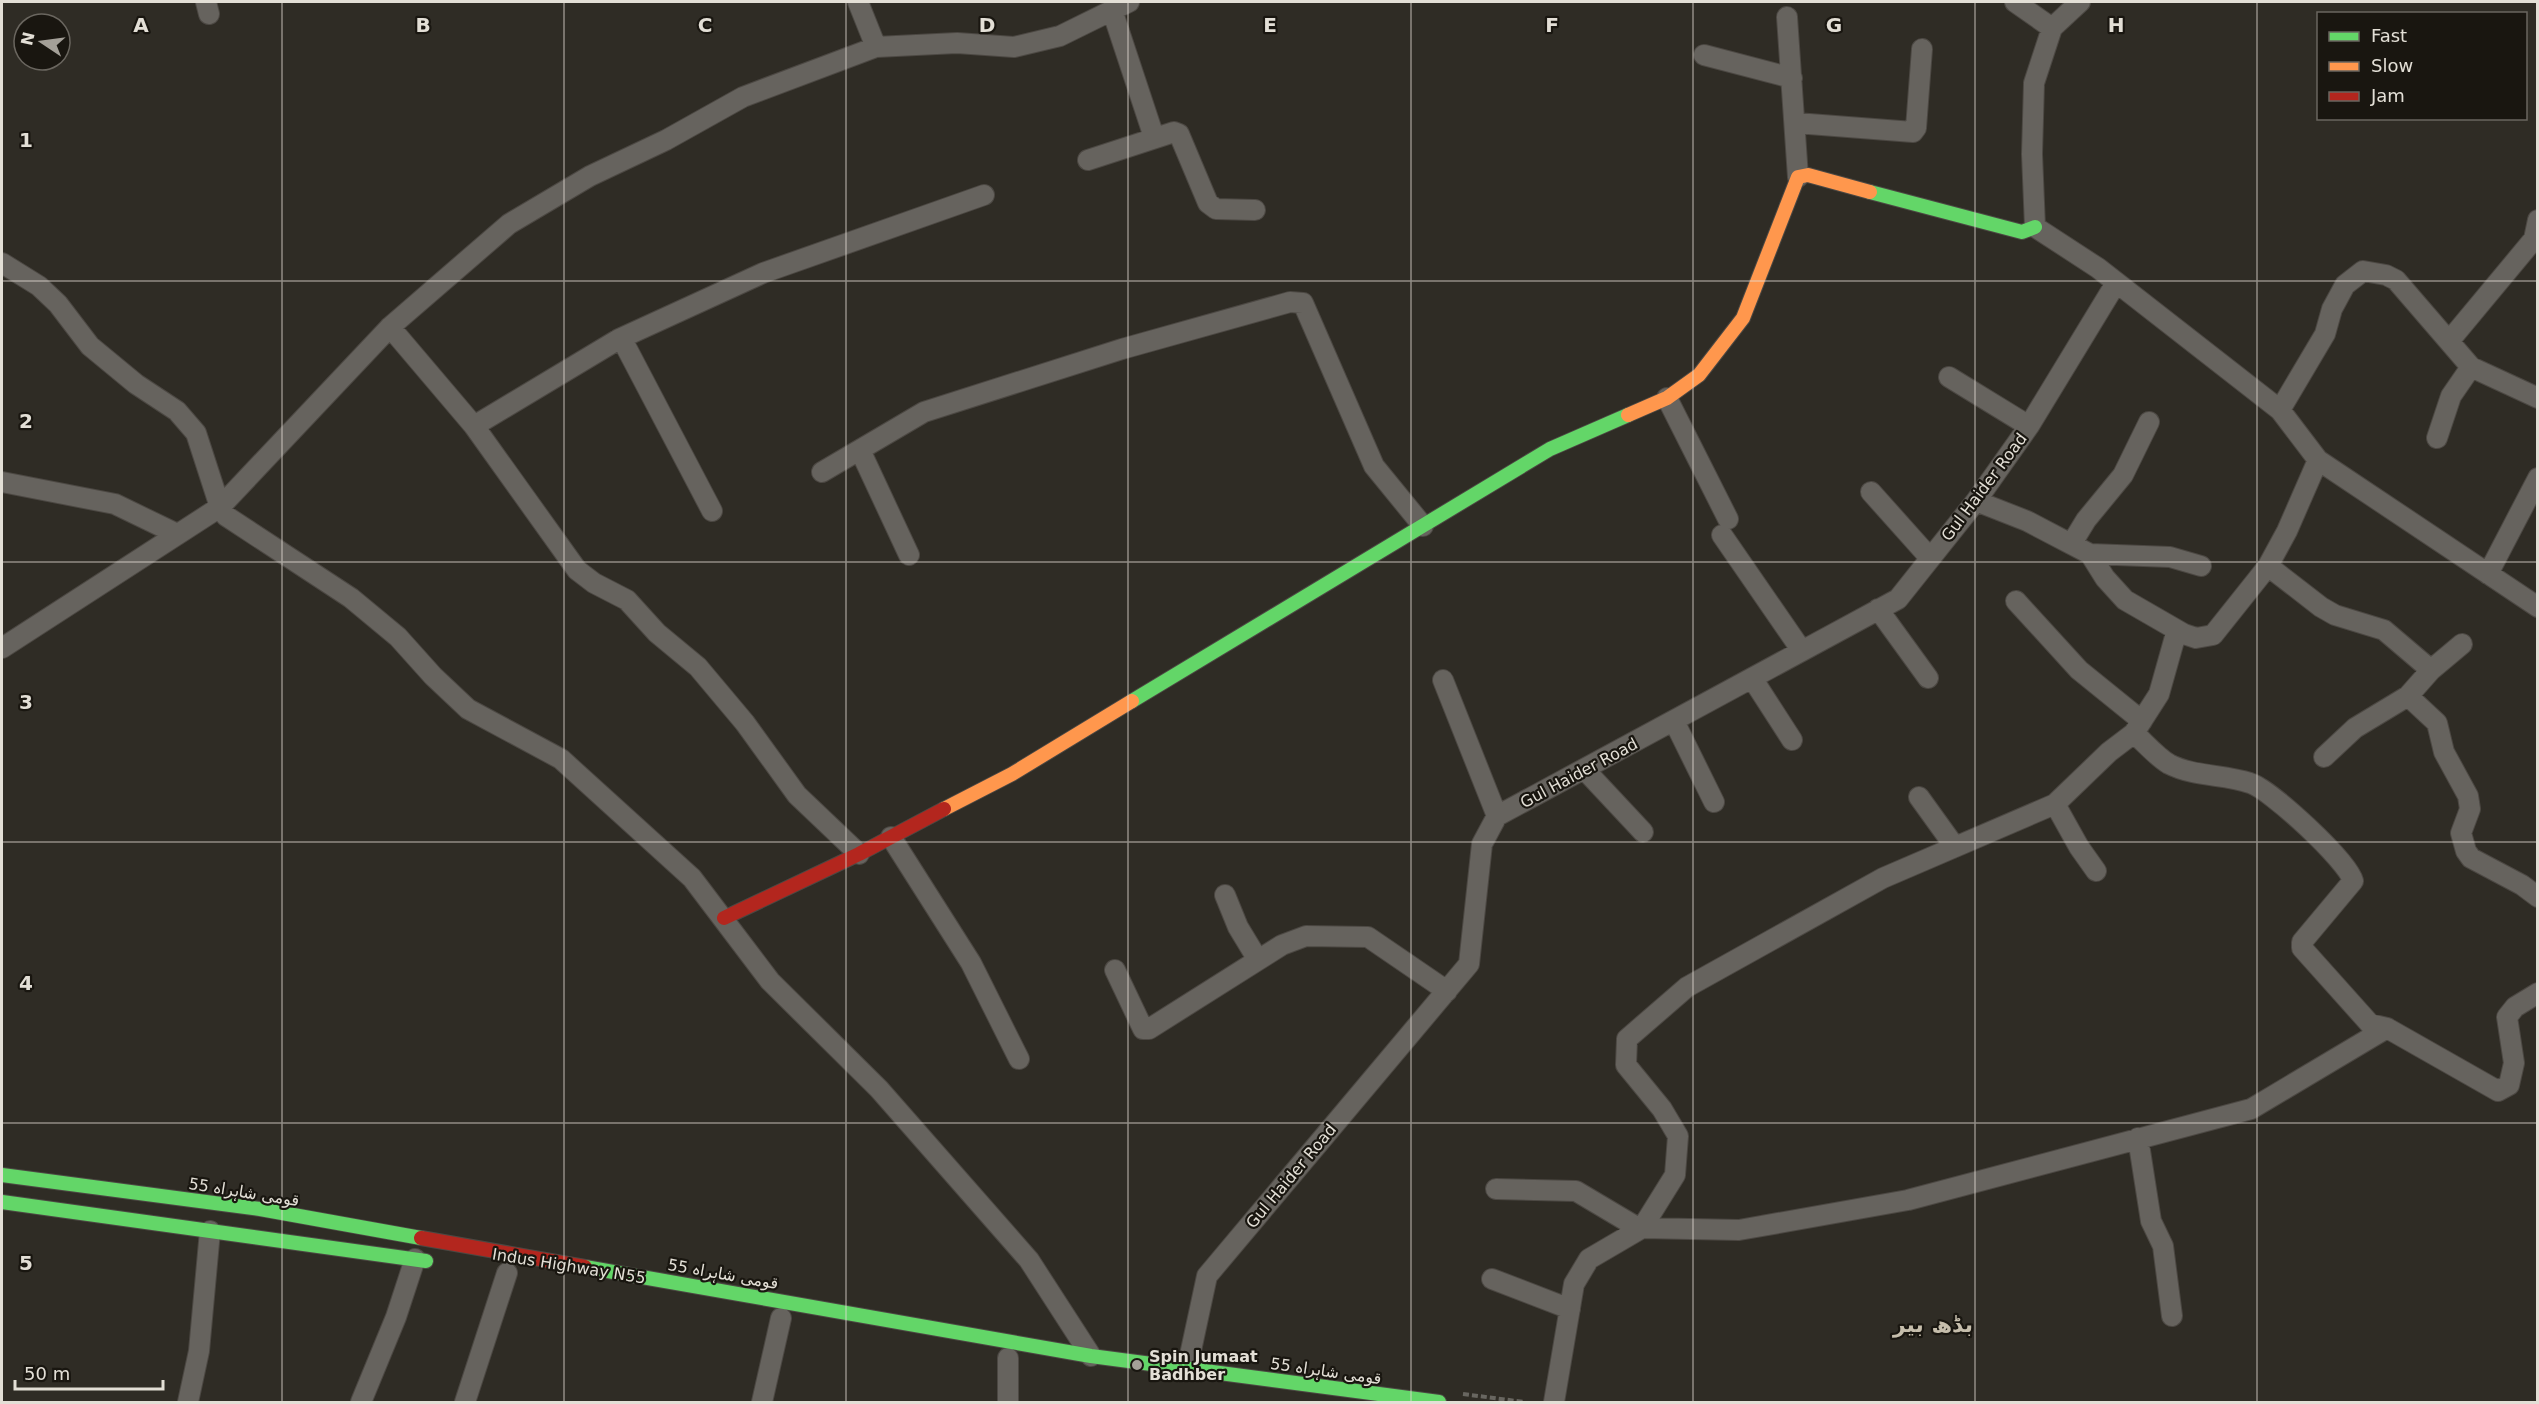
<svg xmlns="http://www.w3.org/2000/svg" width="2539" height="1404" viewBox="0 0 2539 1404" font-family="'DejaVu Sans',Vazirmatn,sans-serif">
	<style>
		.lines { fill: none; stroke-linecap: round; stroke-linejoin: round }
		.street-casing { stroke: #4c4843; stroke-width: 22 }
		.fast-casing { stroke: #4c4843; stroke-width: 16 }
		.slow-casing { stroke: #4c4843; stroke-width: 16 }
		.jam-casing { stroke: #4c4843; stroke-width: 16 }
		.path { stroke: #686660; stroke-width: 4; stroke-dasharray: 6 3; stroke-linecap: butt }
		.street { stroke: #66635e; stroke-width: 20 }
		.fast { stroke: #63d668; stroke-width: 14 }
		.slow { stroke: #ff974d; stroke-width: 14 }
		.jam { stroke: #b3261e; stroke-width: 14 }
		.grid { fill: none; stroke: #e3dfd6; stroke-width: 1.5; stroke-opacity: 0.55 }
		.poi-dot { fill: #a4a098; stroke: #191610; stroke-width: 2 }
		.labels { text-anchor: middle; dominant-baseline: central; stroke-width: 4.5; stroke-linejoin: round; paint-order: stroke }
		.street-label { font-size: 16px; fill: #e3dfd6; stroke: #191610 }
		.poi-label { font-size: 16px; font-weight: bold; fill: #e3dfd6; stroke: #191610; text-anchor: start }
		.district-label { font-size: 22px; font-weight: bold; fill: #c6beac; stroke: #191610 }
		.grid-label { font-size: 20px; text-anchor: middle; font-weight: bold; fill: #e3dfd6; stroke: #191610; stroke-width: 4.5; stroke-linejoin: round; paint-order: stroke }
	</style>
	<rect width="100%" height="100%" fill="#2f2c25"/>
	<g class="lines">
		<g class="street-casing">
			<path id="street" d="M206 2 209 14
				M858 2 876 47
				M2015 2 2052 28
				M2080 2 2052 28 2034 83 2032 154 2035 227 2098 268 2280 410 2318 460 2538 607
				M1112 10 1154 137
				M1787 17 1798 177
				M1704 55 1792 78
				M1796 123 1913 132 1916 128 1922 49
				M1088 160 1174 132 1179 134 1208 203 1216 209 1255 210
				M2 263 39 286 58 304 90 346 136 384 177 411 196 433 220 507 226 516 351 598 398 637 433 676 468 709 561 759 692 878 770 981 879 1089 1029 1260 1091 1356
				M390 327 474 426 577 570 594 583 627 600 657 633 698 667 745 723 797 795 859 854
				M619 339 763 273 984 195
				M2450 340 2534 239 2538 220
				M1949 377 2029 426
				M1667 398 1728 519
				M2280 410 2325 334 2332 309 2345 285 2363 271 2386 275 2396 280 2471 367 2538 398
				M474 426 619 339 626 347 712 511
				M2437 438 2451 396 2471 367
				M860 450 909 555
				M822 472 924 412 1122 349 1290 302 1303 303 1374 466 1423 526
				M2 482 115 504 177 534
				M1871 492 1930 558
				M1976 501 2027 521 2090 554 2170 557 2201 566
				M1722 535 1802 651
				M2072 543 2086 520 2123 475 2149 422
				M2090 554 2105 578 2125 600 2184 634
				M2268 566 2321 607 2335 615 2384 630 2431 670
				M2488 574 2538 478
				M2016 601 2079 670 2142 721
				M1878 609 1928 678
				M2 648 220 507 390 327 509 224 590 176 666 140 743 97 876 47 957 43 1014 47 1060 36 1129 2
				M1752 678 1792 740
				M1443 680 1497 816
				M2408 696 2437 723 2444 752 2468 796 2470 809 2461 833 2466 851 2471 858 2522 885 2538 897
				M1674 721 1714 802
				M2134 733C2145 743 2157 757 2169 764 2194 777 2224 774 2250 783 2270 789 2348 861 2353 881L2302 942V948L2370 1024 2387 1028 2498 1091 2509 1085 2514 1063 2507 1017 2515 1007 2538 993
				M2324 757 2355 728 2408 696 2431 670 2462 644
				M1585 770 1643 832
				M1919 797 1955 847
				M2055 804 2079 847 2096 871
				M891 837 971 963 1019 1059
				M1225 895 1238 927 1258 960
				M1115 970 1143 1029H1149L1282 945 1306 936 1368 937 1447 991
				M2138 1138 2151 1221 2163 1246 2172 1316
				M1496 1189 1576 1191 1640 1229
				M1642 1228 1739 1230 1908 1200 2251 1109 2387 1028
				M1492 1279 1570 1309
				M1008 1358V1402
				M1187 1369 1207 1276 1469 964 1482 844 1497 816 1898 599 1976 501 2029 426 2116 283
				M188 1402 199 1351 210 1231
				M361 1402 396 1317 415 1259
				M465 1402 507 1273
				M762 1402 781 1318
				M1554 1402 1574 1284 1589 1259 1642 1228 1675 1175 1678 1136 1662 1109 1626 1065 1627 1039 1687 987 1883 878 2055 804 2109 752 2134 733 2159 694 2175 637 2184 634 2196 638 2213 635 2268 566 2287 531 2318 460"/>
		</g>
		<g class="fast-casing">
			<path id="fast" d="M1870 192 2022 232 2035 227
				M1132 701 1550 449 1628 415
				M2 1175 260 1209 421 1238
				M2 1202 426 1261
				M585 1267 1091 1356 1439 1402"/>
		</g>
		<g class="slow-casing">
			<path id="slow" d="M1628 415 1667 398 1699 375 1743 318 1798 177 1808 175 1870 192
				M944 809 1012 774 1132 701"/>
		</g>
		<g class="jam-casing">
			<path id="jam" d="M724 918 859 854 944 809
				M421 1238 585 1267"/>
		</g>
		<path class="path" d="M1463 1394 1524 1402"/>
		<use href="#street" class="street"/>
		<use href="#fast" class="fast"/>
		<use href="#slow" class="slow"/>
		<use href="#jam" class="jam"/>
	</g>
	<path class="grid" d="M282 2V1402M564 2V1402M846 2V1402M1128 2V1402M1411 2V1402M1693 2V1402M1975 2V1402M2257 2V1402M2 281H2538M2 562H2538M2 842H2538M2 1123H2538"/>
	<circle class="poi-dot" cx="1137" cy="1365" r="6"/>
	<g class="labels">
		<g class="street-label">
			<text transform="translate(1984 487) rotate(-53)">Gul Haider Road</text>
			<text transform="translate(1579 773) rotate(-28)">Gul Haider Road</text>
			<text transform="translate(1291 1176) rotate(-50)">Gul Haider Road</text>
			<text transform="translate(244 1192) rotate(9)">قومی شاہراہ 55</text>
			<text transform="translate(569 1266) rotate(9)">Indus Highway N55</text>
			<text transform="translate(723 1274) rotate(10)">قومی شاہراہ 55</text>
			<text transform="translate(1326 1371) rotate(8)">قومی شاہراہ 55</text>
		</g>
		<g class="poi-label">
			<text x="1149" y="1356">Spin Jumaat<tspan x="1149" dy="18">Badhber</tspan></text>
		</g>
		<g class="district-label">
			<text x="1933" y="1324">بڈھ بیر</text>
		</g>
	</g>
	<g class="grid-label">
		<text x="141" y="32">A</text>
		<text x="423" y="32">B</text>
		<text x="705" y="32">C</text>
		<text x="987" y="32">D</text>
		<text x="1270" y="32">E</text>
		<text x="1552" y="32">F</text>
		<text x="1834" y="32">G</text>
		<text x="2116" y="32">H</text>
		<text x="26" y="147">1</text>
		<text x="26" y="428">2</text>
		<text x="26" y="709">3</text>
		<text x="26" y="990">4</text>
		<text x="26" y="1270">5</text>
	</g>
	<rect width="2539" height="1404" fill="none" stroke="#e3dfd6" stroke-width="6"/>
	<rect x="2317" y="12" width="210" height="108" fill="#191610" stroke="#6a665f" stroke-width="1.5"/>
	<rect x="2329" y="32" width="30" height="9" fill="#63d668" stroke="#6a665f" stroke-width="1.5"/>
	<text x="2371" y="42" font-size="18" fill="#e3dfd6">Fast</text>
	<rect x="2329" y="62" width="30" height="9" fill="#ff974d" stroke="#6a665f" stroke-width="1.5"/>
	<text x="2371" y="72" font-size="18" fill="#e3dfd6">Slow</text>
	<rect x="2329" y="92" width="30" height="9" fill="#b3261e" stroke="#6a665f" stroke-width="1.5"/>
	<text x="2371" y="102" font-size="18" fill="#e3dfd6">Jam</text>
	<g transform="translate(42 42) rotate(283)"><circle r="28" fill="#191610" stroke="#6a665f" stroke-width="1.5"/>
	<path d="M0-4.5L10 22L0 15L-10 22Z" fill="#a4a098"/>
	<text y="-9" font-size="16" font-weight="bold" text-anchor="middle" fill="#e3dfd6">N</text>
	</g>
	<path d="M15 1380v9h148v-9" fill="none" stroke="#e3dfd6" stroke-width="3"/>
	<text x="24" y="1380" font-size="18" fill="#e3dfd6" stroke="#191610" stroke-width="4.5" paint-order="stroke">50 m</text>
</svg>
